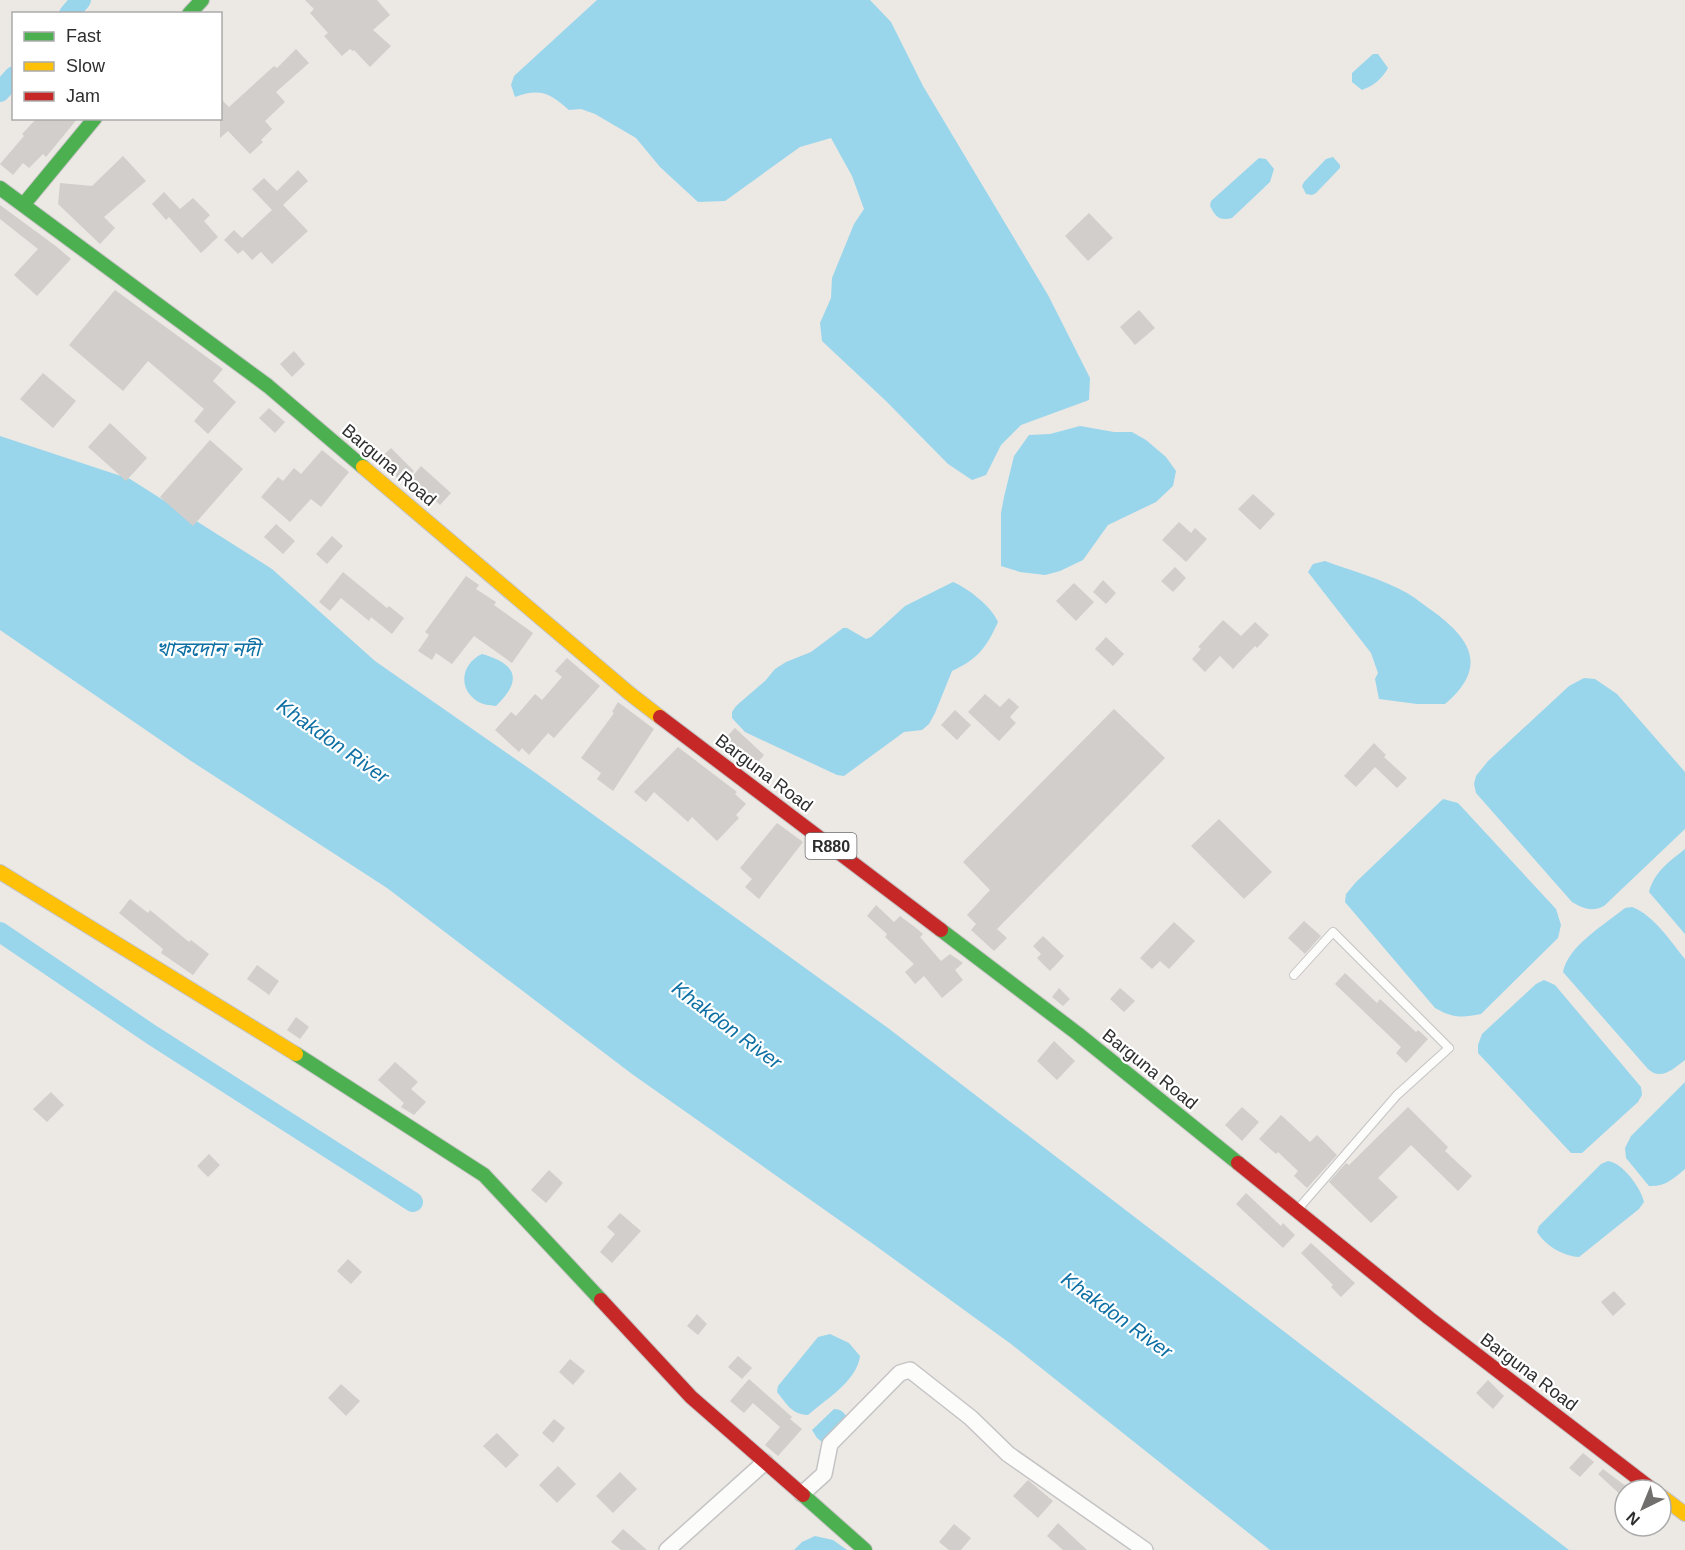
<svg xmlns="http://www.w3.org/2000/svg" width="1685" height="1550" viewBox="0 0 1685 1550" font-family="Arial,'Noto Sans Bengali',sans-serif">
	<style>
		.water { fill: #99d6ec }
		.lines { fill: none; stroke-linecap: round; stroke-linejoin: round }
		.canal { stroke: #99d6ec; stroke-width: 20 }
		.building { fill: #d1cecb }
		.lane-casing { stroke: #c5c4c5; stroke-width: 10 }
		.street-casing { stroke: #c5c4c5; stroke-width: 18 }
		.fast-casing { stroke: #c5c4c5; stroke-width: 16 }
		.slow-casing { stroke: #c5c4c5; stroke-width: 16 }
		.jam-casing { stroke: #c5c4c5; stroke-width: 16 }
		.lane { stroke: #fcfcfb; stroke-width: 8 }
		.street { stroke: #fcfcfb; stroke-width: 15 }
		.fast { stroke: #4caf50; stroke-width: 14 }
		.slow { stroke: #ffc107; stroke-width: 14 }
		.jam { stroke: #c62828; stroke-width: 14 }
		.labels { text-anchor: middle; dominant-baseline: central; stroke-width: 4.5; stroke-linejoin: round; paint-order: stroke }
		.shield { fill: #fff; stroke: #6d6d6d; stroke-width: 1.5 }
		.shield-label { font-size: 16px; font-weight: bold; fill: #2e2e2e }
		.street-label { font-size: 18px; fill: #2e2e2e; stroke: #fff }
		.water-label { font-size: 20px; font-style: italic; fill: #0d6fa3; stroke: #fff }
	</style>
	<rect width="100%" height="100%" fill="#ece8e4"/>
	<path class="water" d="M597 0H870L891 22 923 86 1048 295 1090 378 1089 400 1021 425 1001 445 986 475 972 480 948 464 887 402 822 341 820 323 831 298 832 278 854 224 864 209 852 176 831 138 800 147 725 201 698 202 660 167 636 138 595 114 581 109 569 110C550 93 540 88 515 97L511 85 514 76Z
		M1373 54H1378L1388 68C1382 79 1373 86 1362 90L1352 82V73Z
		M1333 157 1340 165V168L1316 193 1312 195 1306 194 1302 186 1304 182 1326 159Z
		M1259 158 1266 159 1274 169 1270 182 1232 218C1219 221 1216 217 1210 206L1211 201Z
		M1080 426 1114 432H1132L1146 440 1166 457 1176 471 1173 486 1156 502 1108 525 1083 560 1060 571 1045 575 1020 572 1001 566V513L1004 497 1014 456 1029 435 1050 434Z
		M0 436 130 479 272 569 375 661 537 774 888 1028 1569 1550H1270L1011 1344 876 1246 632 1074 387 888 191 761 0 630Z
		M1325 561C1352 571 1382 579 1407 593 1416 598 1425 606 1434 612 1473 641 1487 668 1445 704H1417L1379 699 1375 679 1378 673 1371 653 1308 572 1313 564Z
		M953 582C968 588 992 607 998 622 986 648 978 659 952 671L935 713 929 724 922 730 904 732 844 776 837 775 745 732 732 718V712L736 706 765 681 775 669 786 662 811 652 843 628H847L866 639 871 637 905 606Z
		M482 654C517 664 523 680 496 706 490 705 482 705 477 701 457 688 462 663 482 654Z
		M1584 678 1595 679 1617 694 1685 772V829L1604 906C1592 912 1584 909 1572 902L1476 793 1474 784 1476 776 1488 761 1569 686Z
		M1443 799 1458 803 1556 909 1561 925 1558 938 1481 1014C1461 1018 1453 1018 1435 1008L1345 902 1346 894 1356 882Z
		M1685 849V934L1649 892C1654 872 1670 861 1685 849Z
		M1632 907C1655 916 1670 941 1685 959V1060C1673 1069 1661 1081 1648 1069L1563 972C1568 946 1604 925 1625 908Z
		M1544 980 1555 985 1641 1087 1642 1095 1638 1102 1582 1153H1571L1478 1053V1045L1482 1034 1536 984Z
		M1685 1082V1169C1673 1179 1665 1187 1649 1186L1626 1158 1625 1148 1631 1136Z
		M1608 1161C1623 1163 1641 1188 1644 1202L1639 1209 1579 1257C1563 1256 1546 1246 1537 1232L1539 1226 1601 1164Z
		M830 1334 849 1343 860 1356C857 1381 826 1399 808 1415 791 1414 787 1404 777 1392L778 1386 818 1337Z
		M834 1409C841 1409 845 1413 848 1419L822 1442 817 1438 812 1430Z
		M815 1536 833 1540 847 1550H794L802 1542Z"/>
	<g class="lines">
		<path class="canal" d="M69 14 81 0
			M0 92 14 76
			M0 932 152 1035 413 1202"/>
	</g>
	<path class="building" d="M305 0H377L390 15 373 30 391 46 370 67 354 50 353 51 350 49 342 56 324 36 328 33 310 13 314 9Z
		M296 49 309 63 276 92 285 102 265 121 272 129 261 140 263 142 250 154 228 131 220 138V98L229 107 274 66 277 68Z
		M37 118H78L46 157 43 154 29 168 23 163 13 175 0 164 24 136 22 134Z
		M123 156 146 181 104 217 115 228 100 244 58 204 60 183 92 186Z
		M298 170 308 181 283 205 308 231 272 264 261 252 252 260 243 250 238 254 224 240 234 230 242 238 272 210 252 189 264 178 277 191Z
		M164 192 180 209 193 198 210 215 204 221 218 237 201 253 169 217 166 220 152 204Z
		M0 205 57 247 71 259 37 296 14 275 38 249 0 219Z
		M1089 213 1113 238 1088 261 1065 236Z
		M115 290 223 369 213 381 236 402 208 434 194 421 204 409 148 361 123 391 69 345Z
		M1139 310 1155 328 1135 345 1120 327Z
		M294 351 305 364 292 377 280 364Z
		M43 373 76 401 53 428 20 399Z
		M269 408 285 422 275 433 259 418Z
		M110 423 147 458 126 481 88 447Z
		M210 440 243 469 193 526 160 497Z
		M391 448 414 471 402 482 377 461Z
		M322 450 349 472 321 507 311 499 290 522 261 497 278 477 283 481 294 468 301 474Z
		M421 466 451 493 440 505 411 478Z
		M1253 494 1275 514 1260 530 1238 509Z
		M1179 522 1191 533 1195 528 1207 539 1186 562 1162 540Z
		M276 524 295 541 283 554 264 537Z
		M332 536 343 546 327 564 316 554Z
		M1175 567 1186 578 1173 592 1161 581Z
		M343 572 387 608 389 606 404 618 392 634 371 617 369 621 341 598 330 611 319 602Z
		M466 576 479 585 476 589 496 602 494 605 533 633 512 663 474 636 452 664 436 653 432 660 418 651 429 635 425 632Z
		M1103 580 1116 593 1106 604 1093 592Z
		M1074 583 1094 602 1076 621 1056 601Z
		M1223 620 1241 636 1255 622 1269 635 1257 648 1255 646 1233 669 1220 656 1205 672 1192 659 1201 649 1198 647Z
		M1106 637 1124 654 1113 666 1095 649Z
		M567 658 600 686 554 738 548 733 529 755 522 748 519 752 495 730 511 712 516 716 535 694 542 700 562 677 555 671Z
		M985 694 1000 707 1009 698 1019 707 1010 717 1016 723 999 741 968 712Z
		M618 702 654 729 613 791 597 779 601 773 581 758 614 713 612 712Z
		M1114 709 1165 758 997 929 1007 938 994 951 971 930 976 924 967 915 990 890 963 862Z
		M955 710 971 725 957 740 941 725Z
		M735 728 764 755 752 769 719 745Z
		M1374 743 1386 755 1384 757 1407 778 1397 788 1375 767 1356 787 1344 776Z
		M678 747 737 792 735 794 746 804 736 815 739 818 717 841 692 817 688 822 654 792 646 802 634 792Z
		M1219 819 1272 872 1244 899 1191 846Z
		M777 823 803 842 759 899 745 887 752 879 740 868Z
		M130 899 148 913 150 910 189 942 191 940 209 954 193 975 161 953 163 949 119 913Z
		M876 905 894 922 900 916 916 928 923 934 920 937 941 961 950 954 963 963 955 970 963 980 942 998 924 976 915 984 905 972 914 964 885 937 887 934 867 916Z
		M1304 921 1321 936 1305 954 1288 938Z
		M1174 922 1195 941 1169 969 1160 961 1152 969 1140 958Z
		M1043 936 1064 956 1050 971 1037 958 1041 954 1033 946Z
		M257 965 279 981 269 995 247 979Z
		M1345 973 1377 1003 1380 999 1416 1032 1418 1030 1428 1039 1406 1063 1396 1053 1401 1047 1335 984Z
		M1059 988 1070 999 1063 1006 1052 997Z
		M1120 988 1135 1001 1124 1012 1110 999Z
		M296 1017 309 1027 300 1039 287 1030Z
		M1054 1041 1075 1061 1057 1080 1037 1061Z
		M395 1062 418 1082 411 1089 426 1102 414 1115 401 1107 404 1103 378 1080Z
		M51 1092 64 1105 47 1122 33 1109Z
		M1242 1107 1259 1122 1242 1141 1225 1125Z
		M1408 1107 1448 1147 1445 1151 1472 1176 1458 1191 1411 1145 1378 1178 1398 1197 1371 1223 1329 1182 1346 1163 1349 1165Z
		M1281 1115 1310 1142 1317 1135 1337 1155 1307 1188 1294 1176 1298 1171 1278 1152 1276 1154 1259 1139Z
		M209 1154 220 1165 208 1177 197 1166Z
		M549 1170 563 1183 546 1203 531 1190Z
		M1246 1193 1281 1226 1283 1223 1295 1235 1283 1248 1236 1204Z
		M620 1213 641 1231 612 1263 600 1252 615 1234 607 1227Z
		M1311 1243 1355 1283 1341 1297 1331 1287 1333 1285 1301 1253Z
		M348 1259 362 1272 351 1284 337 1271Z
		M1614 1291 1626 1304 1613 1316 1601 1302Z
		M697 1314 707 1324 698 1335 687 1326Z
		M738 1356 752 1368 742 1379 728 1367Z
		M570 1359 585 1371 573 1385 559 1372Z
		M749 1379 792 1417 790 1419 802 1429 778 1456 765 1445 780 1427 753 1403 744 1413 730 1401Z
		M1488 1380 1504 1396 1493 1409 1476 1393Z
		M341 1384 360 1401 346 1416 328 1398Z
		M554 1419 565 1428 553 1443 542 1433Z
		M497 1433 519 1455 506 1468 483 1446Z
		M1583 1453 1594 1462 1580 1477 1569 1468Z
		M558 1466 576 1484 557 1503 539 1485Z
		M1603 1469 1631 1490H1625V1499L1598 1474Z
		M620 1472 637 1489 613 1513 596 1496Z
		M1028 1480 1053 1501 1038 1518 1013 1496Z
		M1058 1523 1072 1536 1087 1550H1063L1047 1536Z
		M954 1524 971 1538 961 1550H949L939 1542Z
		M623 1529 647 1550H621L611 1542Z"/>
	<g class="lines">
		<g class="lane-casing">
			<path id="lane" d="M1294 975 1333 932 1449 1048 1397 1095 1298 1209"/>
		</g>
		<g class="street-casing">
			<path id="street" d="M802 1494 824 1474 830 1444 900 1373 910 1370 971 1418 1008 1454 1145 1550
				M667 1550 765 1462"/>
		</g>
		<g class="fast-casing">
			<path id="fast" d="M189 14 202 0
				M0 188 268 386 363 467
				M24 204 95 118
				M941 930 1078 1034 1238 1163
				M296 1054 484 1175 601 1300
				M803 1495 865 1550"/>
		</g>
		<g class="slow-casing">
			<path id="slow" d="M363 467 629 693 660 717
				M0 872 296 1054
				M1661 1496 1685 1514"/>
		</g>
		<g class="jam-casing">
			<path id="jam" d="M660 717 941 930
				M1238 1163 1429 1318 1653 1490
				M601 1300 691 1397 803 1495"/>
		</g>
		<use href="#lane" class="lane"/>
		<use href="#street" class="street"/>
		<use href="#fast" class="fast"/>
		<use href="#slow" class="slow"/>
		<use href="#jam" class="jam"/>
	</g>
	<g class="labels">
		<rect class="shield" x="805.5" y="833" width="51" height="26" rx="4.5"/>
		<g class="shield-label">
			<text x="831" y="846">R880</text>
		</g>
		<g class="street-label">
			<text transform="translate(389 465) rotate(40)">Barguna Road</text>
			<text transform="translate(764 773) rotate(37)">Barguna Road</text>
			<text transform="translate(1150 1069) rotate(39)">Barguna Road</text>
			<text transform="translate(1529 1372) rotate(37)">Barguna Road</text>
		</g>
		<g class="water-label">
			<text x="208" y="649">খাকদোন নদী</text>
			<text transform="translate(333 741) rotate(35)">Khakdon River</text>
			<text transform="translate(727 1025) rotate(37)">Khakdon River</text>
			<text transform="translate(1117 1315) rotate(36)">Khakdon River</text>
		</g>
	</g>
	<rect x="12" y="12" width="210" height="108" fill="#ffffff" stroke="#ababab" stroke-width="1.5"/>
	<rect x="24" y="32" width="30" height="9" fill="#4caf50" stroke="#ababab" stroke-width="1.5"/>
	<text x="66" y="42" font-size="18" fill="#2e2e2e">Fast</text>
	<rect x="24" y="62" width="30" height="9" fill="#ffc107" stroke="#ababab" stroke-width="1.5"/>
	<text x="66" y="72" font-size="18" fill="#2e2e2e">Slow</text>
	<rect x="24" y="92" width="30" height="9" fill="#c62828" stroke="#ababab" stroke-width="1.5"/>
	<text x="66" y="102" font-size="18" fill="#2e2e2e">Jam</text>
	<g transform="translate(1643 1508) rotate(223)"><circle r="28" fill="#ffffff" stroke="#ababab" stroke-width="1.5"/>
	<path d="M0-4.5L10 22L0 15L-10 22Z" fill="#706f6e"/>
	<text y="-9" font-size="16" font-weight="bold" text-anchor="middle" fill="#2e2e2e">N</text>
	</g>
</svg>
